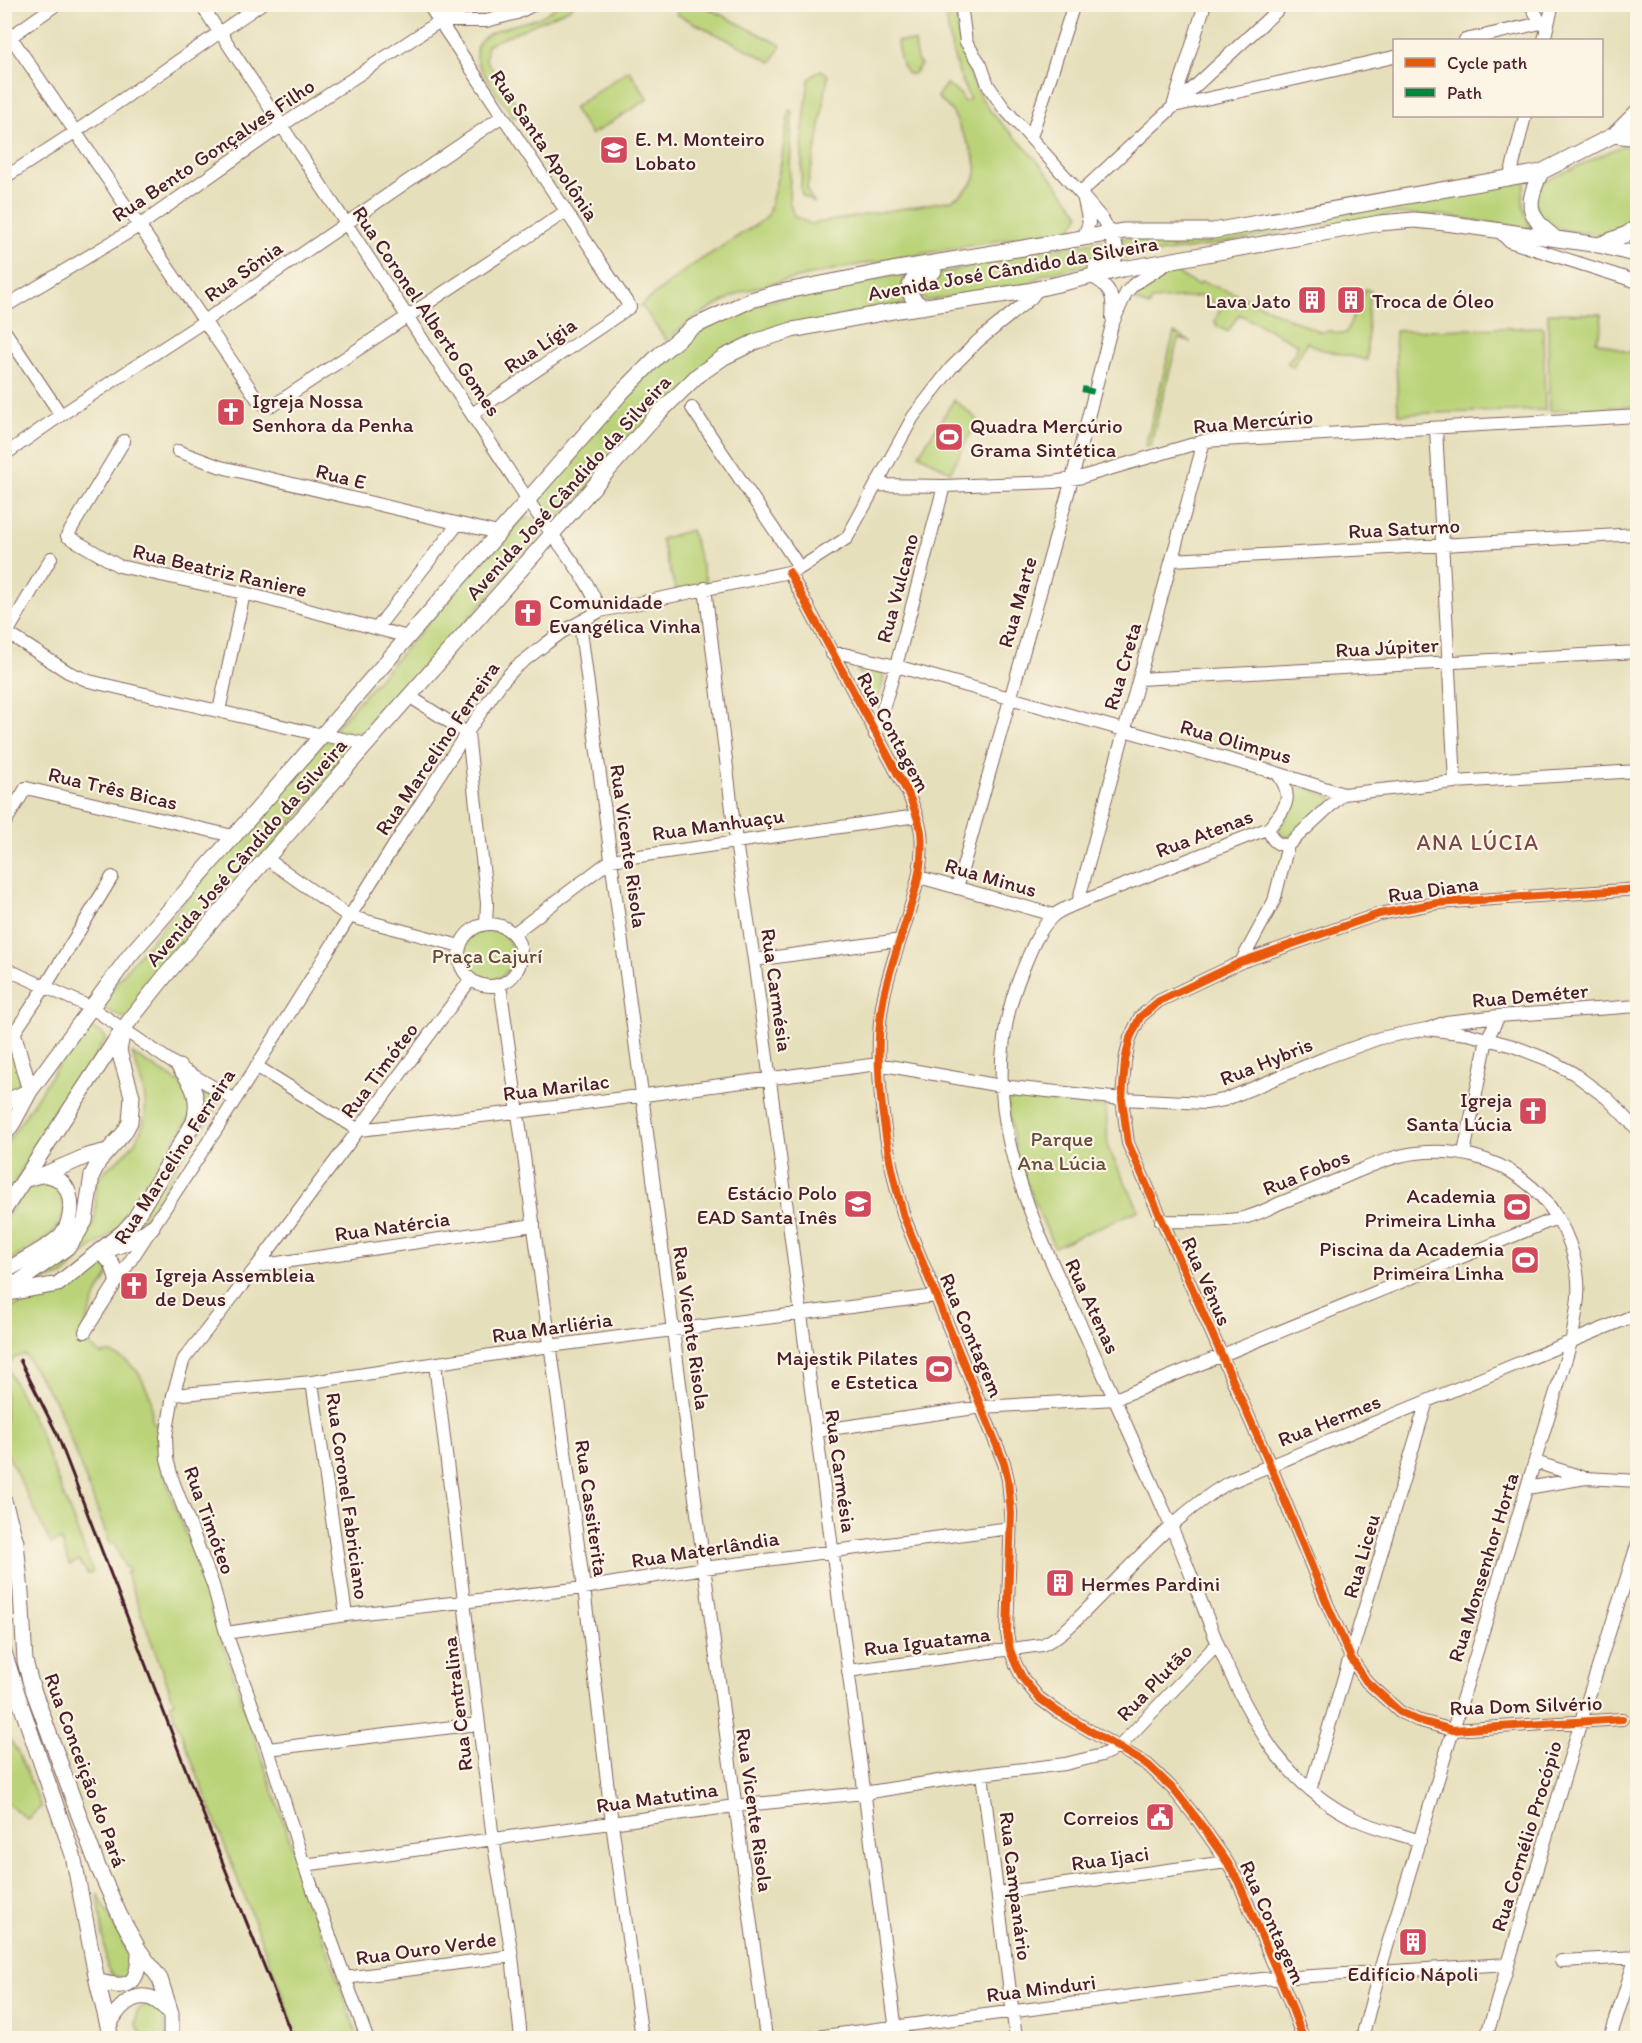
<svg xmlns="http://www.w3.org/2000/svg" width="1642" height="2043" viewBox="0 0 1642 2043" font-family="Itim,sans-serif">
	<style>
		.green { fill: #bad378; stroke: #827952; stroke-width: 1.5 }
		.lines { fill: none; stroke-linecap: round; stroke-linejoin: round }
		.minor-casing { stroke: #81625d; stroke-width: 14 }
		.major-casing { stroke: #81625d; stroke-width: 17 }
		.minor { stroke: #fff; stroke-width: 12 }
		.major { stroke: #fff; stroke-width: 15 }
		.rail { stroke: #4a1f2b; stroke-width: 3 }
		.quiet { stroke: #00873e; stroke-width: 6; stroke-dasharray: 12 6; stroke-linecap: butt }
		.cycleway-casing { stroke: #fcf5e5; stroke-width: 11 }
		.cycleway { stroke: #e8590c; stroke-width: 8 }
		.labels { text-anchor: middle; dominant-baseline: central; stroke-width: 4.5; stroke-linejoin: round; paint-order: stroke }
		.poi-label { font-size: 21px; fill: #4a1f2b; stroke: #fcf5e5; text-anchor: start }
		.street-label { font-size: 21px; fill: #4a1f2b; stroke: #fcf5e5 }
		.park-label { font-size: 21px; fill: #664c3e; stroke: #fcf5e5 }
		.neighbourhood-label { font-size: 22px; letter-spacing: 1.5px; fill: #7b4846; stroke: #fcf5e5 }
	</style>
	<rect width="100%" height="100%" fill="#fcf5e5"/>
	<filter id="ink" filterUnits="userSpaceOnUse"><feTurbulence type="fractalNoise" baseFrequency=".0167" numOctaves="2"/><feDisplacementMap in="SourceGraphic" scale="12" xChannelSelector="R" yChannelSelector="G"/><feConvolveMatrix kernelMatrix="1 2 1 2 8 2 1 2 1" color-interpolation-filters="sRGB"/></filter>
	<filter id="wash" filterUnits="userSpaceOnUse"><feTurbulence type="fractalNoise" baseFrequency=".008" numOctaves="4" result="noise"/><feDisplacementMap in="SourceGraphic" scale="24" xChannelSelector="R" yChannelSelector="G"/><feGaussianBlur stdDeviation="1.35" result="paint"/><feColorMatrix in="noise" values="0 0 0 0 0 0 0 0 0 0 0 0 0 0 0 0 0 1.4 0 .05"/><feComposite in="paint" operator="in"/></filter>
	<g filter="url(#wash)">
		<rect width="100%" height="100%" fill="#e6dfbb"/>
		<path class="green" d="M560 4 573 5 569 9 487 45 486 60 522 112 514 118C502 100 487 82 478 63 464 29 521 26 540 17 547 14 553 9 560 4Z
			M681 5H702L781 45 772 62 676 14Z
			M946 5H958C954 37 968 78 986 105 996 120 1012 133 1024 146 1044 168 1062 190 1080 214L1072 228 846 267 761 286 739 293 697 316 666 340 642 306 639 307 688 268 765 219 768 215 781 163 789 110 792 111 789 201 794 216 811 224 952 200C985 181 980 164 963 134 959 128 957 120 953 113 949 107 942 102 937 97L946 84 961 95 964 102 970 99C955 69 947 38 946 5Z
			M897 41 915 42 917 60 921 65 913 74H908C900 65 899 53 897 41Z
			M629 70 648 99 591 135 573 108Z
			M821 70 828 75 818 139 807 187 809 195 815 203 803 196 801 190 803 130 809 79Z
			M1628 143 1637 144V213C1632 221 1626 227 1617 232 1603 238 1549 231 1541 217 1538 213 1536 205 1534 200L1543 182Z
			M1526 180C1520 198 1522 213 1532 229L1440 215 1393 214 1200 247 1124 258 1121 238H1210L1252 232 1393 203Z
			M1101 241 1107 244 1108 253 1107 261 1044 274 1027 284 926 301 919 294 917 286 924 276 972 267 990 259Z
			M1175 272 1197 285 1202 282 1245 297 1279 314 1320 332 1331 331 1342 334 1346 333 1365 289 1371 291 1368 308 1367 360 1320 349 1307 342 1293 367 1287 363 1297 350V344L1239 314 1228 332 1217 326 1215 321 1221 307 1203 296 1152 300 1149 307 1131 298 1151 282Z
			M905 273C901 283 904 294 909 303L730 348 553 523 537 499 651 369 687 339 717 321 765 302Z
			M1548 313 1601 314 1602 327 1596 341 1630 353 1634 345 1637 346 1636 406 1549 411Z
			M1543 327 1545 410 1398 414 1395 331Z
			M1174 333 1191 342 1178 339 1150 446 1145 447Z
			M954 400 978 420 950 472 919 454Z
			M522 517 533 519 542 535 366 735 333 730Z
			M691 530 707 583 676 591 661 539Z
			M860 666 882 672 884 678 877 703 857 670Z
			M324 740 356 747 126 1019 99 1006 130 965Z
			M1294 784 1332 797V801L1287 838 1279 833V828L1291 809Z
			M461 955a26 26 0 1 1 52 0a26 26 0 1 1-52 0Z
			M83 1027C92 1028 102 1030 106 1039L5 1197V1146Z
			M13 1049 21 1080 13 1090 4 1096V1062Z
			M132 1054 182 1084 188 1094 193 1112 122 1226 82 1255 64 1275 22 1288C49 1273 89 1249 95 1216 98 1203 91 1188 100 1176 108 1166 122 1159 130 1148 156 1117 144 1087 132 1054Z
			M204 1093 218 1100 216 1108 136 1232 133 1230Z
			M1006 1097 1106 1107 1108 1148 1139 1210 1054 1247 1018 1163Z
			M43 1182 61 1190C75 1232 34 1246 5 1263V1221L25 1189Z
			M99 1260 110 1272 96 1296 81 1337 100 1354 111 1353 128 1362 139 1373 151 1398 152 1422 158 1425C158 1481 184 1524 203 1576 208 1589 210 1603 213 1616L358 2038H299L170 1704 174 1702 126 1573 129 1572 127 1567H125L114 1543 110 1544 58 1406 25 1355 16 1357 6 1366 39 1431 93 1572 88 1574 79 1561 69 1565 61 1540 51 1544 5 1449V1309L57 1295 90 1264Z
			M4 1731 18 1752 41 1807 27 1819 5 1801Z
			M98 1893 132 1961V1968L125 1978C116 1978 111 1976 107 1967Z
			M153 2004 162 2008 165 2023V2038H145C136 2026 134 2027 137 2011L145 2005Z"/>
	</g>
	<g filter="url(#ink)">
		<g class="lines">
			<g class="minor-casing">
				<path id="minor" d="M201 4 215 26
					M428 4 630 307 472 414
					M961 4 966 42 981 65 988 85 1003 107 1080 193 1103 220 1111 234
					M1530 4 1541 23 1547 24
					M4 27 258 400 266 406 274 405 565 212
					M220 32 534 509C556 542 586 574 600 611
					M6 40 57 4
					M1465 40 1541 23
					M1544 40 1553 4
					M1173 106 1205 4
					M1174 106 1394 57
					M1031 137 1074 4
					M1510 177 1525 116
					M4 178 75 132 261 4
					M1080 193 1284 4
					M1499 231 1509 241 1638 282
					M1083 238 1089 223 1084 200
					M1090 276C1111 286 1114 295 1112 318
					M4 307 139 226 281 126 440 21H486L517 13 535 4
					M4 330 61 415
					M692 408 800 568
					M1436 429 1455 782
					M124 441 67 536 119 566 244 593 408 637
					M178 451 221 467 498 533
					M4 455 61 415 203 322 501 117
					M876 485 944 486 1054 482 1082 477 1204 441 1638 416
					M1173 560 1638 534
					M789 572 908 793C913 806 919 819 921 832 927 885 892 948 883 1001 871 1065 886 1155 904 1217L1004 1463 1008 1480 1011 1513 1007 1633 1010 1650 1016 1665 1023 1679 1039 1698 1058 1712 1148 1765 1174 1790 1197 1819 1227 1862 1238 1881 1289 2000 1303 2038
					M705 588 736 842 754 960 897 2038
					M580 623 766 2038
					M377 628 457 525
					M4 631 68 672 89 681 308 732 367 744
					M4 638 51 558
					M832 654H844L896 666 1277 773 1343 794 1455 782 1638 771
					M1139 679 1638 652
					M409 696 468 734 487 903 486 924
					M219 711 244 593
					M875 735 896 666 944 486
					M1277 773C1295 797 1286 808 1269 828 1270 839 1277 846 1288 845
					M4 824 26 788 233 836
					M1269 828 1078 903C1070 907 1059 910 1053 916 1037 931 1029 955 1021 974 969 1103 1031 1218 1085 1334 1113 1395 1140 1456 1167 1517 1197 1583 1216 1653 1252 1716 1260 1729 1267 1743 1276 1754 1298 1782 1325 1805 1357 1820 1377 1829 1400 1834 1420 1841
					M1288 845 1343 794
					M267 859 348 916 460 946
					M919 877 1054 915
					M957 888 1072 479 1112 325 1126 293 1133 285 1168 263
					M1078 903C1118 749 1163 595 1204 441
					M459 955a31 31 0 1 1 62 0a31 31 0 1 1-62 0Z
					M513 934 611 860 917 816
					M754 960 900 940
					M1241 962 1274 901 1288 845
					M4 968 92 1008 179 1067 235 1100
					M500 984 584 1588 612 1823 642 2038
					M1430 1028 1446 1022 1499 1016 1638 1006
					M4 1048 45 987 112 877
					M256 1066 359 1130 517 1112 878 1064 1001 1086 1122 1099 1206 1103 1224 1100 1325 1058 1380 1038 1426 1029 1468 1034 1513 1046 1549 1060 1573 1073 1608 1099 1638 1130
					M1464 1153 1487 1039 1499 1016
					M1161 1221C1189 1221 1219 1223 1247 1217 1258 1214 1270 1208 1280 1203 1306 1193 1331 1183 1356 1172 1375 1164 1396 1155 1416 1153 1496 1143 1564 1192 1577 1272 1581 1294 1575 1317 1572 1339L1379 1973 1362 2038
					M257 1266 534 1225
					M85 1332C133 1254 186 1178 235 1100 324 961 407 818 501 683L516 667 547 643 562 632 600 611 789 572 800 568 847 538 913 417 951 368 978 341 1031 298 1038 289
					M435 1364 493 1839 512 1956 521 2038
					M312 1382 346 1615
					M173 1395 312 1382 550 1346 935 1296
					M816 1431 982 1407 1115 1399 1557 1218
					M1535 1462 1582 1477
					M1527 1488 1586 1478 1638 1481
					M226 1633 346 1615 584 1588 704 1568 1010 1528
					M848 1671 1042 1645C1066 1634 1083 1613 1101 1595 1141 1556 1180 1511 1228 1483L1638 1314
					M1622 1719 1453 1730 1417 1720 1400 1712 1366 1681 1351 1658 1328 1606 1270 1465 1128 1143 1122 1099 1125 1061 1130 1038 1140 1017 1159 1001 1241 962 1379 914 1437 903 1638 889
					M268 1749 478 1724
					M982 1774 1016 2038
					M1310 1790 1427 1401
					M304 1865 735 1806 864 1793 982 1774 1065 1764 1102 1755 1119 1747 1217 1644
					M998 1893 1227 1862
					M1561 1961 1638 1957
					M345 1978 512 1956
					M367 2038 304 1865 268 1749 226 1633 213 1585 173 1481 167 1459 166 1437 173 1395 184 1359 257 1266 471 979
					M808 2038 1262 1979 1508 1964
					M1486 2038 1581 1721 1638 1542
					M1610 2038 1638 1950"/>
			</g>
			<g class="major-casing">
				<path id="major" d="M1614 135 1638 138
					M1541 172C1526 203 1526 216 1555 238
					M1599 245 1627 234 1638 226
					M1096 267 1113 262C1118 252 1115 244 1111 234
					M923 307C899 291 910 275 934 271
					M13 1032 30 1091
					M4 1102 30 1091
					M4 1136 14 1121 30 1091 130 955 622 392 659 355 693 327 751 300 776 293 892 270 1124 231H1213L1541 172 1614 135 1638 111
					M45 1174 87 1156 107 1151
					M4 1210 123 1029 165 976 256 870 656 416 697 376 724 357 757 341 792 330 899 310 1028 291 1123 269 1380 223 1414 220 1446 223 1599 245 1638 255
					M106 1250C123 1245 138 1239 152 1227
					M98 1253C111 1258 114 1266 117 1280
					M4 1272C19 1262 55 1245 63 1233 76 1215 74 1179 47 1175 41 1174 31 1178 24 1180
					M6 1291 69 1246 78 1233 85 1221 92 1175 99 1161 124 1133 130 1122 132 1096 119 1051 122 1035
					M4 1294 58 1284 123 1232 134 1220 194 1122C200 1099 194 1085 179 1067
					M4 1501 16 1542 21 1592 25 1661 31 1684 98 1867 120 1916 139 1950 160 1979 171 2013V2038
					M4 1652 18 1696 73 1855 97 1981 111 2038
					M97 1981C130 1991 139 1984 139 1950
					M109 2026C116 2010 131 1992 151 1998 159 2001 165 2008 171 2013"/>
			</g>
			<use href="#minor" class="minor"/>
			<use href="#major" class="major"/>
			<path class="rail" d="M20 1360 57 1434 196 1796 293 2038"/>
			<path class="quiet" d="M1082 389 1094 392"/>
			<g class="cycleway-casing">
				<path id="cycleway" d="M789 572 908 793C913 806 919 819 921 832 927 885 892 948 883 1001 871 1065 886 1155 904 1217L1004 1463 1008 1480 1011 1513 1007 1633 1010 1650 1016 1665 1023 1679 1039 1698 1058 1712 1148 1765 1174 1790 1197 1819 1227 1862 1238 1881 1289 2000 1303 2038
					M1622 1719 1453 1730 1417 1720 1400 1712 1366 1681 1351 1658 1328 1606 1270 1465 1128 1143 1122 1099 1125 1061 1130 1038 1140 1017 1159 1001 1241 962 1379 914 1437 903 1638 889"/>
			</g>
			<use href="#cycleway" class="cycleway"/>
		</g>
	</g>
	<defs>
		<g id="school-square" transform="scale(1.5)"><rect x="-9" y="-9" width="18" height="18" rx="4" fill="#d1495b" stroke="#fcf5e5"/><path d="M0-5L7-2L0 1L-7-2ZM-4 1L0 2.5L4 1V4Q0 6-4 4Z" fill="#fff"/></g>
		<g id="building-square" transform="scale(1.5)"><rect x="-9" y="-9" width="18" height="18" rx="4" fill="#d1495b" stroke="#fcf5e5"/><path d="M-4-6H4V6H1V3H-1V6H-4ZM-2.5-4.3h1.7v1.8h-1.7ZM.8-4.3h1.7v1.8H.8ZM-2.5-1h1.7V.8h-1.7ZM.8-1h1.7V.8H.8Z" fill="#fff"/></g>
		<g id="church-square" transform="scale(1.5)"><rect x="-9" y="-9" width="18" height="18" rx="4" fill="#d1495b" stroke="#fcf5e5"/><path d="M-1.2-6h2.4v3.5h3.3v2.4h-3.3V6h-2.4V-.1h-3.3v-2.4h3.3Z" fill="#fff"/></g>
		<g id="stadium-square" transform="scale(1.5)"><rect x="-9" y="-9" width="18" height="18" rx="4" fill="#d1495b" stroke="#fcf5e5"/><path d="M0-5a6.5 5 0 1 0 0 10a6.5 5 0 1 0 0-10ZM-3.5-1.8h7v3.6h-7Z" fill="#fff"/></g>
		<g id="university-square" transform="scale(1.5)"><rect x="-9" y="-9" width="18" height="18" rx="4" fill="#d1495b" stroke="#fcf5e5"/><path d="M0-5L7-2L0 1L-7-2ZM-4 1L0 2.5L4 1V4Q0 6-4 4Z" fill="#fff"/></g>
		<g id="civic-square" transform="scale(1.5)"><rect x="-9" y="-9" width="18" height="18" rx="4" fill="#d1495b" stroke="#fcf5e5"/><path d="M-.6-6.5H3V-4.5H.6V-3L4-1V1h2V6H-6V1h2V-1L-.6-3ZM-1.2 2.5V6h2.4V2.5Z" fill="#fff"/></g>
	</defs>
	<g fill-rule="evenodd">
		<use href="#school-square" x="614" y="150"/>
		<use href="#building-square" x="1312" y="300"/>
		<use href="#building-square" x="1351" y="300"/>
		<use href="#church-square" x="231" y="412"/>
		<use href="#stadium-square" x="949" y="437"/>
		<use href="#church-square" x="528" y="613"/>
		<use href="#church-square" x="1533" y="1111"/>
		<use href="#university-square" x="858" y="1204"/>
		<use href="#stadium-square" x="1517" y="1207"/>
		<use href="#stadium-square" x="1525" y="1260"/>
		<use href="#church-square" x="134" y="1286"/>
		<use href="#stadium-square" x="939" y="1369"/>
		<use href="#building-square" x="1060" y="1583"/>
		<use href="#civic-square" x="1160" y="1817"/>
		<use href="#building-square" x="1413" y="1942"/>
	</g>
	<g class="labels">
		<g class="poi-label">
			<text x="635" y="138">E. M. Monteiro<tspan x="635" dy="24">Lobato</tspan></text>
			<text x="1291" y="300" text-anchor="end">Lava Jato</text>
			<text x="1372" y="300">Troca de Óleo</text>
			<text x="252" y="400">Igreja Nossa<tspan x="252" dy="24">Senhora da Penha</tspan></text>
			<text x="970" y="425">Quadra Mercúrio<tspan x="970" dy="24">Grama Sintética</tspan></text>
			<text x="549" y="601">Comunidade<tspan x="549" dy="24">Evangélica Vinha</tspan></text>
			<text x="1512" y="1099" text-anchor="end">Igreja<tspan x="1512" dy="24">Santa Lúcia</tspan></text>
			<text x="837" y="1192" text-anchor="end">Estácio Polo<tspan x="837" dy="24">EAD Santa Inês</tspan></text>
			<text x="1496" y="1195" text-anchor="end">Academia<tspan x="1496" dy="24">Primeira Linha</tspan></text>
			<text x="1504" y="1248" text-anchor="end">Piscina da Academia<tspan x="1504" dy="24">Primeira Linha</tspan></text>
			<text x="155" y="1274">Igreja Assembleia<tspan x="155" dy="24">de Deus</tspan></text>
			<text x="918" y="1357" text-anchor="end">Majestik Pilates<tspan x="918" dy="24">e Estetica</tspan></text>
			<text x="1081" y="1583">Hermes Pardini</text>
			<text x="1139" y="1817" text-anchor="end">Correios</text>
			<text x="1413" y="1973" text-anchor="middle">Edifício Nápoli</text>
		</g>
		<g class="street-label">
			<text transform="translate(545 145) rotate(56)">Rua Santa Apolônia</text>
			<text transform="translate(213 150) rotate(-34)">Rua Bento Gonçalves Filho</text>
			<text transform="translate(1013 268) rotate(-10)">Avenida José Cândido da Silveira</text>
			<text transform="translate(243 271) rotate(-35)">Rua Sônia</text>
			<text transform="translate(427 311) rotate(56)">Rua Coronel Alberto Gomes</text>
			<text transform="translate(540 345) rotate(-34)">Rua Lígia</text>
			<text transform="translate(1253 421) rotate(-5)">Rua Mercúrio</text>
			<text transform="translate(341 476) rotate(14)">Rua E</text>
			<text transform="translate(568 487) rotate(-48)">Avenida José Cândido da Silveira</text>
			<text transform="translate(1404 528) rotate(-3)">Rua Saturno</text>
			<text transform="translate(220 570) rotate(13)">Rua Beatriz Raniere</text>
			<text transform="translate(897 588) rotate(-75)">Rua Vulcano</text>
			<text transform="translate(1017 602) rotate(-74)">Rua Marte</text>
			<text transform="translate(1387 647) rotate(-3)">Rua Júpiter</text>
			<text transform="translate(1122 666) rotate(-74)">Rua Creta</text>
			<text transform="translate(894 732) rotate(62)">Rua Contagem</text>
			<text transform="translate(1236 741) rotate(16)">Rua Olimpus</text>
			<text transform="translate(437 748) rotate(-56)">Rua Marcelino Ferreira</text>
			<text transform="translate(113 788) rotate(13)">Rua Três Bicas</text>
			<text transform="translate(718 824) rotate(-8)">Rua Manhuaçu</text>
			<text transform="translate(1204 833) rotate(-21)">Rua Atenas</text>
			<text transform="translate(629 846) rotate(82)">Rua Vicente Risola</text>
			<text transform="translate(246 852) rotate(-49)">Avenida José Cândido da Silveira</text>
			<text transform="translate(991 877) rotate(16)">Rua Minus</text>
			<text transform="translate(1433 889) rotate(-8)">Rua Diana</text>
			<text transform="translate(777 990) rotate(82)">Rua Carmésia</text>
			<text transform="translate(1530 995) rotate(-5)">Rua Deméter</text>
			<text transform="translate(1266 1061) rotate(-22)">Rua Hybris</text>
			<text transform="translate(379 1070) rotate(-53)">Rua Timóteo</text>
			<text transform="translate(556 1087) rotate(-7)">Rua Marilac</text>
			<text transform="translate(174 1156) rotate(-57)">Rua Marcelino Ferreira</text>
			<text transform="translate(1306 1172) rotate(-22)">Rua Fobos</text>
			<text transform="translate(392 1226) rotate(-8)">Rua Natércia</text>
			<text transform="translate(1207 1281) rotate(66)">Rua Vênus</text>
			<text transform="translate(1093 1306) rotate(65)">Rua Atenas</text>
			<text transform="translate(552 1327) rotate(-8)">Rua Marliéria</text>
			<text transform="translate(692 1328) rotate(82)">Rua Vicente Risola</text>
			<text transform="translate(972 1335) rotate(67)">Rua Contagem</text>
			<text transform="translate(1329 1420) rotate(-22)">Rua Hermes</text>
			<text transform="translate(841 1471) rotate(82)">Rua Carmésia</text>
			<text transform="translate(348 1496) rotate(82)">Rua Coronel Fabriciano</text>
			<text transform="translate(592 1508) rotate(82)">Rua Cassiterita</text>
			<text transform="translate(210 1520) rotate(70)">Rua Timóteo</text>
			<text transform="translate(705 1549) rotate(-9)">Rua Materlândia</text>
			<text transform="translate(1361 1556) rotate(-74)">Rua Liceu</text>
			<text transform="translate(1483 1567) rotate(-73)">Rua Monsenhor Horta</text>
			<text transform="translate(927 1641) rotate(-7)">Rua Iguatama</text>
			<text transform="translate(1154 1682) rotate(-46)">Rua Plutão</text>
			<text transform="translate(457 1704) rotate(-97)">Rua Centralina</text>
			<text transform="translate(1526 1705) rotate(-2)">Rua Dom Silvério</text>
			<text transform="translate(86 1770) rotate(70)">Rua Conceição do Pará</text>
			<text transform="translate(657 1797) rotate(-8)">Rua Matutina</text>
			<text transform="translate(755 1810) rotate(82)">Rua Vicente Risola</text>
			<text transform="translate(1526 1836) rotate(-73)">Rua Cornélio Procópio</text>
			<text transform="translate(1110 1858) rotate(-8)">Rua Ijaci</text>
			<text transform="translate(1016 1886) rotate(83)">Rua Campanário</text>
			<text transform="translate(1273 1922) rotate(66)">Rua Contagem</text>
			<text transform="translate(426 1948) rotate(-8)">Rua Ouro Verde</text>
			<text transform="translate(1041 1988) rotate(-7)">Rua Minduri</text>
		</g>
		<g class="park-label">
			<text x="487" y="955">Praça Cajurí</text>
			<text x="1062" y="1138">Parque<tspan x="1062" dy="24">Ana Lúcia</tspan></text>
		</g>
		<g class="neighbourhood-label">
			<text x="1478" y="842">ANA LÚCIA</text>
		</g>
	</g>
	<rect width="1642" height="2043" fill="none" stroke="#fcf5e5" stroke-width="24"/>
	<rect x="1393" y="39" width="210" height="78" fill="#fcf5e5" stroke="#b59f9b" stroke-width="1.5"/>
	<rect x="1405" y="58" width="30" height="9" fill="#e8590c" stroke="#b59f9b" stroke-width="1.5"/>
	<text x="1447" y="69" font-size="18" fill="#4a1f2b">Cycle path</text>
	<rect x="1405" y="88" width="30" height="9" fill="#00873e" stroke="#b59f9b" stroke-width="1.5"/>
	<text x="1447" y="99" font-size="18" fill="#4a1f2b">Path</text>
</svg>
